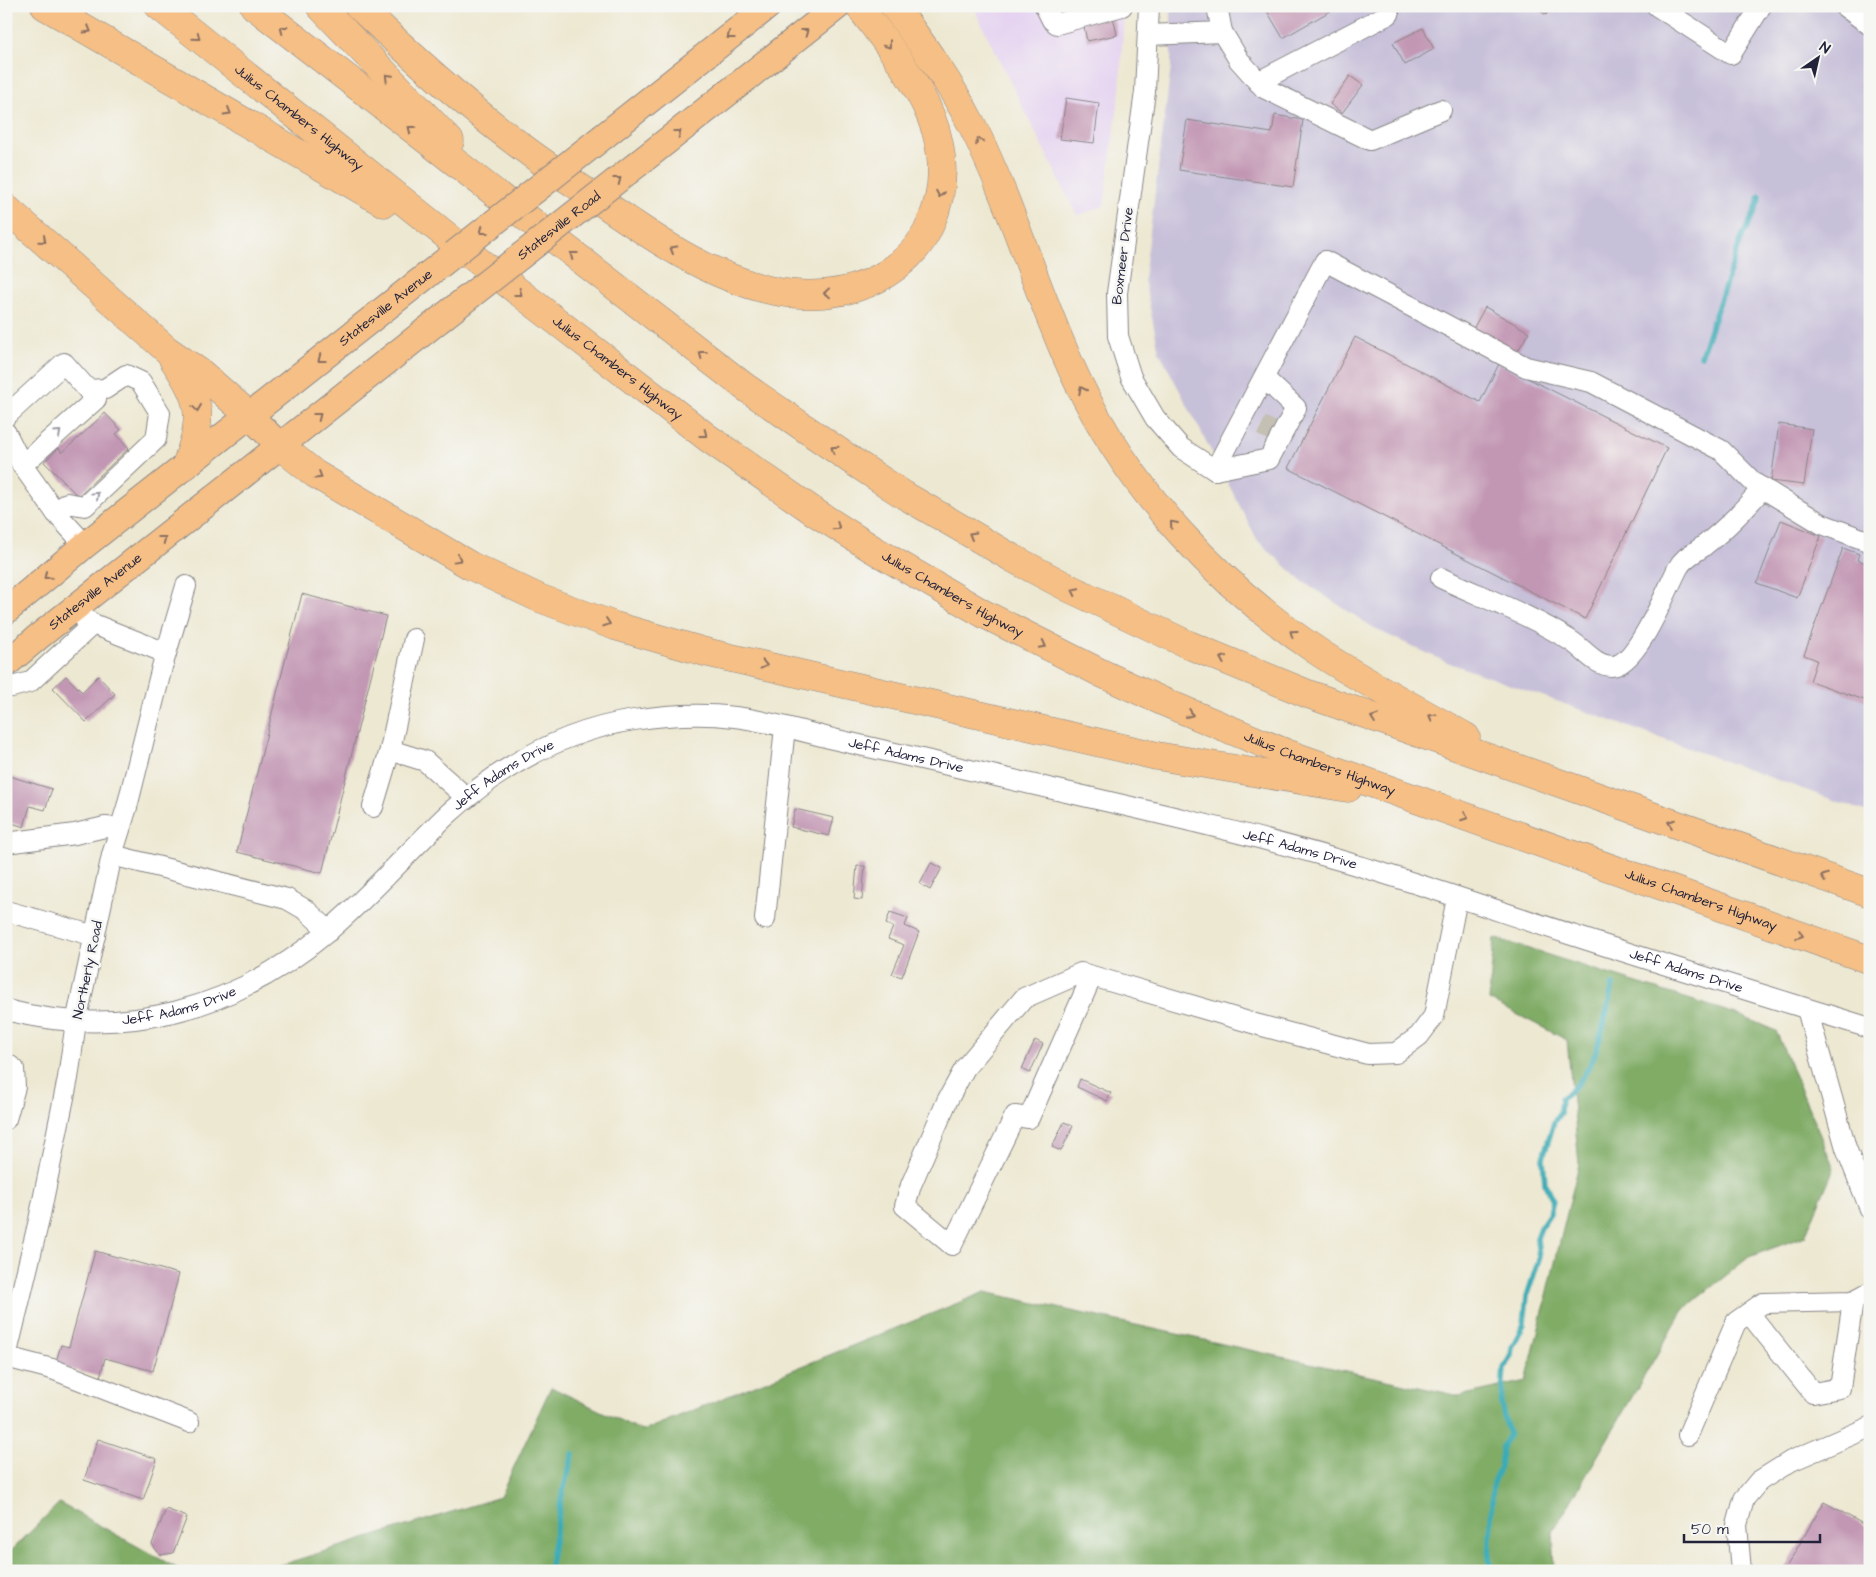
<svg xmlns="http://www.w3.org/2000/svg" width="1876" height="1577" viewBox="0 0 1876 1577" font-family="'Architects Daughter',sans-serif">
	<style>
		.built { fill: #e5d3f1 }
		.industrial { fill: #c7c0d9 }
		.forest { fill: #80ac66; stroke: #516750 }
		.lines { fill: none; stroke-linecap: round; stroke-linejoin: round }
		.stream { stroke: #3aabb6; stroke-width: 5.5 }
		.building { fill: #c297b4 }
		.minor-tunnel { stroke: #c4c0b3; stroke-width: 20; stroke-dasharray: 20 10; stroke-linecap: butt }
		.minor-casing { stroke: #888586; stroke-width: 22 }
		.major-casing { stroke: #888586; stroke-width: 28 }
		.highway-casing { stroke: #888586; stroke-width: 29 }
		.minor { stroke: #fff; stroke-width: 20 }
		.major { stroke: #f5bf86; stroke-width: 26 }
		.highway { stroke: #f5bf86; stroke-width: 28 }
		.major-bridge-casing { stroke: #888586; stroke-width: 28; stroke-linecap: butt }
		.major-bridge { stroke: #f5bf86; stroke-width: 26 }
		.oneway { stroke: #8c7060 }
		.oneway2 { stroke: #9c9ca7 }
		.labels { text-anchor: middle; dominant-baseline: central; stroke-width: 5; stroke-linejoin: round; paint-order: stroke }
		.street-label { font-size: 14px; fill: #22223b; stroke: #f6f6f2 }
	</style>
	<rect width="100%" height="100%" fill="#f6f6f2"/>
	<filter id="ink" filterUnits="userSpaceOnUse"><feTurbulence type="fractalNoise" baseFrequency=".02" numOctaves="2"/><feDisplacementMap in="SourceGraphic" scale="10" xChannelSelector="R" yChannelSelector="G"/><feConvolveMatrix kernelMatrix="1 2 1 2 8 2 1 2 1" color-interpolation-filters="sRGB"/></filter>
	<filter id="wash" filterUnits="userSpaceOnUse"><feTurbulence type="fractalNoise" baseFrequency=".0096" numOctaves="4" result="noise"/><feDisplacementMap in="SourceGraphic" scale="20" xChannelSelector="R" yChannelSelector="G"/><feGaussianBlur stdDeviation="1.12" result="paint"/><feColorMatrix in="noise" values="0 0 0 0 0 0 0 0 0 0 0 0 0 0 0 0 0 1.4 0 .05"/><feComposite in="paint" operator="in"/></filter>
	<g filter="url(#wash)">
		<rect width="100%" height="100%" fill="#ede8d1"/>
		<path class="built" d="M975 6H1124L1120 91 1104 206 1077 216 977 15Z"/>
		<path class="industrial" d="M1171 6H1870V813L1444 661 1377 630 1302 581 1258 541 1159 351 1144 279 1171 67Z"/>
		<path class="forest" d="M1494 938 1736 1014 1776 1031 1834 1168 1805 1236 1749 1257 1683 1310 1553 1532 1555 1571H261L500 1497 551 1387 642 1431 985 1292 1460 1396 1526 1381 1579 1164 1567 1040 1489 1000Z
			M59 1503 182 1571H6V1556Z"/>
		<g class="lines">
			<path class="stream" d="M1701 356 1743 234 1753 216 1760 196
				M549 1571 562 1495 573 1454
				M1491 1571 1489 1558 1493 1483 1500 1466 1503 1445 1509 1434 1501 1405 1504 1368 1511 1355 1512 1347 1524 1324 1527 1296 1539 1259 1537 1238 1542 1225 1550 1213 1553 1201 1545 1184 1543 1158 1554 1122 1560 1113 1561 1098C1598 1076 1603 1023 1613 985"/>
		</g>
		<g id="blocks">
			<path class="building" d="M1062 6H1087L1066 15Z
				M1264 6H1339L1283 38Z
				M1535 6H1552L1546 15Z
				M1113 16 1117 35 1087 41 1083 22Z
				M1423 28 1434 49 1405 65 1393 43Z
				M1350 76 1363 85 1342 113 1330 104Z
				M1066 98 1099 103 1094 143 1060 139Z
				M1275 115 1303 120 1293 187 1179 170 1187 120 1272 133Z
				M1485 307 1529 332 1516 354 1473 329Z
				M1355 337 1480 402 1499 364 1667 448 1585 619 1288 468Z
				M105 413 121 430 116 434 129 448 78 496 44 462 59 448 62 453Z
				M1779 424 1812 429 1804 485 1771 481Z
				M1781 520 1821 536 1797 598 1757 583Z
				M1843 548 1859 554 1857 560 1870 564V702L1810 681 1817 660 1804 655Z
				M302 594 386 616 322 873 237 852Z
				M66 676 82 692 98 676 115 694 86 722 53 688Z
				M6 775 52 789 45 810 30 806 24 827 6 821Z
				M795 809 834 818 829 836 791 827Z
				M931 863 942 868 930 890 920 884Z
				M857 866H865L862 900 854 899Z
				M890 912 908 918 905 926 919 932 902 977 892 974 904 945 888 939 893 927 886 924Z
				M1035 1040 1043 1044 1030 1073 1022 1069Z
				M1080 1079 1111 1093 1107 1101 1077 1087Z
				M1064 1122 1073 1126 1061 1151 1052 1147Z
				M95 1251 179 1274 153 1371 105 1358 100 1377 55 1365 61 1345 69 1347Z
				M98 1439 157 1459 143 1500 84 1480Z
				M1824 1502 1870 1528V1571H1784Z
				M166 1509 187 1517 173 1553 160 1555 152 1544Z"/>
		</g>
	</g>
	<g filter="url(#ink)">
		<use href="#blocks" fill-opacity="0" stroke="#888586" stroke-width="1"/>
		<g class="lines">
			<path class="minor-tunnel" d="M1266 439 1279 412"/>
			<g class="minor-casing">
				<g id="minor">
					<path d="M1045 6 1052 20 1057 24 1122 6"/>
					<path d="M1149 6 1145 92 1117 293 1118 336 1131 377 1155 418 1181 448 1215 470"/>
					<path d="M1217 6 1222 32"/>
					<path d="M1657 6 1731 54 1761 6"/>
					<path d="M1844 6 1870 25"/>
					<path d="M1148 35 1222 32 1239 60 1264 88 1370 140 1441 110"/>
					<path d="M1258 82 1389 14"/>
					<path d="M6 416 64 363 96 399 22 465"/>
					<path d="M6 433 22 465 56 513 85 545"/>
					<path d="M1215 470 1325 261 1526 367 1591 382 1721 450 1754 483 1822 524 1870 542"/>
					<path d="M1215 470 1269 459 1296 408 1264 378"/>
					<path d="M56 513 67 503 85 506 156 439 160 413 141 382 126 375 105 389 88 390"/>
					<path d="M1441 578C1484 598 1531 615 1571 641 1584 649 1595 666 1612 666 1637 666 1667 589 1678 568 1685 555 1696 553 1706 544 1727 528 1745 508 1763 488"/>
					<path d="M186 586 162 667 127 807 112 855 76 1022 68 1078 39 1220 6 1357 52 1369 189 1422"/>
					<path d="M83 617 93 624 166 653"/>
					<path d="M414 639 390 750 425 761 467 798"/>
					<path d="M6 684 12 687 30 682 93 624"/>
					<path d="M373 807 390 750"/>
					<path d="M6 843 75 834 105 827 120 828"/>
					<path d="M112 855 287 899 306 910 329 931"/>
					<path d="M6 911 95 936"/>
					<path d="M765 919 785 727"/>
					<path d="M1092 976 1029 1118 1015 1116 952 1245 905 1206 911 1185 947 1101 965 1068 1024 998 1081 973 1092 976 1259 1025 1368 1054 1396 1053 1419 1036 1434 1016 1457 898"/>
					<path d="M1807 1009 1846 1148 1870 1209"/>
					<path id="s1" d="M6 1010C123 1040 234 1010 326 933 369 897 407 853 448 814 501 766 563 731 634 720 666 715 702 713 735 717 768 721 801 731 833 739 879 749 924 760 970 770 1091 798 1213 824 1332 858 1413 881 1492 909 1572 935 1671 967 1770 997 1870 1028"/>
					<path d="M6 1063 14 1069 15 1087 6 1119"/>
					<path d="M1749 1313 1813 1393 1840 1388 1853 1301"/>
					<path d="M1688 1435 1736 1322 1763 1303 1853 1301 1870 1292"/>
					<path d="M1741 1571 1737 1525 1744 1499 1759 1481 1791 1461 1870 1427"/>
				</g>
			</g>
			<g class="major-casing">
				<g id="major">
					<path d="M604 136 768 6"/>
					<path d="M639 163 838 6"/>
					<path d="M249 415 280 446"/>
					<path id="s2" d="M6 611 85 545 454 254"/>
					<path id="s3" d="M6 664 38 637 438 321"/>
				</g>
			</g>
			<g class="highway-casing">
				<g id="highway">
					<path d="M45 6 384 203"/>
					<path id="s4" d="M159 6 467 252 708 438 816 513 871 548 984 614 1103 674 1164 702 1286 753 1870 960"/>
					<path d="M254 6 745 387 851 460 904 495 1014 559 1071 589 1189 645 1308 694 1870 893"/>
					<path d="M320 6 450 141"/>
					<path d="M359 6C412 57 467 107 526 150 550 168 575 184 600 201 652 237 706 275 769 290 805 298 846 296 879 278 900 266 920 249 930 225 968 139 908 72 859 6"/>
					<path d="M894 6C923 45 951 84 973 127 1014 209 1038 298 1077 380 1131 492 1218 585 1320 653 1367 684 1418 709 1466 737"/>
					<path d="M6 208 167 350 202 374 249 415"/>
					<path d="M173 359C202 402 204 416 186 465"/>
					<path d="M280 446 315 474 471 566 539 598 615 626 705 652 1157 756 1348 788"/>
				</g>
			</g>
			<use href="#minor" class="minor"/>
			<use href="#major" class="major"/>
			<use href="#highway" class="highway"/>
			<g class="major-bridge-casing">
				<g id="major-bridge">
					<path d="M454 254 604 136"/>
					<path id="s5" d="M438 321 639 163"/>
				</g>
			</g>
			<use href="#major-bridge" class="major-bridge"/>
		</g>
		<defs><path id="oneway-chevron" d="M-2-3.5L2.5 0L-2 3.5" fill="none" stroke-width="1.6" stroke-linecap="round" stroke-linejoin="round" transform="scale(1.25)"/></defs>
		<g class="oneway">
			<use href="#oneway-chevron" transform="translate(283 29) rotate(-142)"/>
			<use href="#oneway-chevron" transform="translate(88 30) rotate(30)"/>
			<use href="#oneway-chevron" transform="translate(805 32) rotate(-38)"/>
			<use href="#oneway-chevron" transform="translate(730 36) rotate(142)"/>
			<use href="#oneway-chevron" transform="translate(197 37) rotate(39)"/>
			<use href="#oneway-chevron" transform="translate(888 45) rotate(53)"/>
			<use href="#oneway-chevron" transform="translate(388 77) rotate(-134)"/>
			<use href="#oneway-chevron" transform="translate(228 112) rotate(30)"/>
			<use href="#oneway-chevron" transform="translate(411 129) rotate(-142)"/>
			<use href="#oneway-chevron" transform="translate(678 133) rotate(-38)"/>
			<use href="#oneway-chevron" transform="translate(979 141) rotate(-116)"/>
			<use href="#oneway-chevron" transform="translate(618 180) rotate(-38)"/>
			<use href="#oneway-chevron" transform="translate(940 194) rotate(101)"/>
			<use href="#oneway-chevron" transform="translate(483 231) rotate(142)"/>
			<use href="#oneway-chevron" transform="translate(43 240) rotate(41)"/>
			<use href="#oneway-chevron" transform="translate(673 249) rotate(-150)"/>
			<use href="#oneway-chevron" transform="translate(573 255) rotate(-142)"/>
			<use href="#oneway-chevron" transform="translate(519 293) rotate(38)"/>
			<use href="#oneway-chevron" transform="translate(827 293) rotate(174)"/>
			<use href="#oneway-chevron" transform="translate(702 354) rotate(-143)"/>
			<use href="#oneway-chevron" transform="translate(321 359) rotate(142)"/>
			<use href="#oneway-chevron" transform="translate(1082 390) rotate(-117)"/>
			<use href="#oneway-chevron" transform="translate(197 408) rotate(82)"/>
			<use href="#oneway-chevron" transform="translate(318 416) rotate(-38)"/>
			<use href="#oneway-chevron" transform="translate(704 434) rotate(37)"/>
			<use href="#oneway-chevron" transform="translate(834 449) rotate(-146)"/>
			<use href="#oneway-chevron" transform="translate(319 476) rotate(32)"/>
			<use href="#oneway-chevron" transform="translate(1173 524) rotate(-131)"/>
			<use href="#oneway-chevron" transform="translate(837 527) rotate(33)"/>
			<use href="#oneway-chevron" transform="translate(972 535) rotate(-150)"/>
			<use href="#oneway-chevron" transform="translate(163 539) rotate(-38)"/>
			<use href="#oneway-chevron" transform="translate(458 559) rotate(29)"/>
			<use href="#oneway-chevron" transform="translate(47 576) rotate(140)"/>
			<use href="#oneway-chevron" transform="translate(1075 591) rotate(-154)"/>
			<use href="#oneway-chevron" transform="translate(607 623) rotate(19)"/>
			<use href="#oneway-chevron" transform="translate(1293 633) rotate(-144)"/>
			<use href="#oneway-chevron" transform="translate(1043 645) rotate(27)"/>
			<use href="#oneway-chevron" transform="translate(1223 659) rotate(-157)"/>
			<use href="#oneway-chevron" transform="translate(764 665) rotate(13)"/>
			<use href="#oneway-chevron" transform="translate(1190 714) rotate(23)"/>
			<use href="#oneway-chevron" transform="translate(1432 717) rotate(-151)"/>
			<use href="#oneway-chevron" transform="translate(1374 718) rotate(-160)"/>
			<use href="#oneway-chevron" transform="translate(1465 817) rotate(20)"/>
			<use href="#oneway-chevron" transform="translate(1671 823) rotate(-160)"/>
			<use href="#oneway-chevron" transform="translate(1824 877) rotate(-160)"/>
			<use href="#oneway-chevron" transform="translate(1800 935) rotate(20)"/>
		</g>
		<g class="oneway2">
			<use href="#oneway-chevron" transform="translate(58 433) rotate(-42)"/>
			<use href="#oneway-chevron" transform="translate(96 495) rotate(-43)"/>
		</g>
	</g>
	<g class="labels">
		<g class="street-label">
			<text stroke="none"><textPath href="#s4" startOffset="179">Julius Chambers Highway</textPath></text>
			<text stroke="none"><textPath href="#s5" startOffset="154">Statesville Road</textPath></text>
			<text transform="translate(1123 256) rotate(-83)">Boxmeer Drive</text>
			<text stroke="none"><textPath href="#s2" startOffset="486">Statesville Avenue</textPath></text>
			<text stroke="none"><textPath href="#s4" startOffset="584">Julius Chambers Highway</textPath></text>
			<text stroke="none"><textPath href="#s3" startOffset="115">Statesville Avenue</textPath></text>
			<text stroke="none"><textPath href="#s4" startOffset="989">Julius Chambers Highway</textPath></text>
			<text stroke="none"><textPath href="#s1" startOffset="1001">Jeff Adams Drive</textPath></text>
			<text stroke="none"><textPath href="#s4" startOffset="1394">Julius Chambers Highway</textPath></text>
			<text stroke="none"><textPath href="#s1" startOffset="581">Jeff Adams Drive</textPath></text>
			<text stroke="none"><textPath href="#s1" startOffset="1406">Jeff Adams Drive</textPath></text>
			<text stroke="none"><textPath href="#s4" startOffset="1799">Julius Chambers Highway</textPath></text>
			<text transform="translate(88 970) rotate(-78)">Northerly Road</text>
			<text stroke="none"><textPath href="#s1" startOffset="1811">Jeff Adams Drive</textPath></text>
			<text stroke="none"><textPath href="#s1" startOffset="176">Jeff Adams Drive</textPath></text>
		</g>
	</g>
	<rect width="1876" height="1577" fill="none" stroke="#f6f6f2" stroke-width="25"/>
	<g transform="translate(1818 58) rotate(34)" stroke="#f6f6f2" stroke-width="4" paint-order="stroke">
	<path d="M0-4L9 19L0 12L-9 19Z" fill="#22223b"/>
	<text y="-8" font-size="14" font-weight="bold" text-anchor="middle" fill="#22223b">N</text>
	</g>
	<path d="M1684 1534v8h136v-8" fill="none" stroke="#22223b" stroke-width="2.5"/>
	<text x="1691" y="1534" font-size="15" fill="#22223b" stroke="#f6f6f2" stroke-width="4" paint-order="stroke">50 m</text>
</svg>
